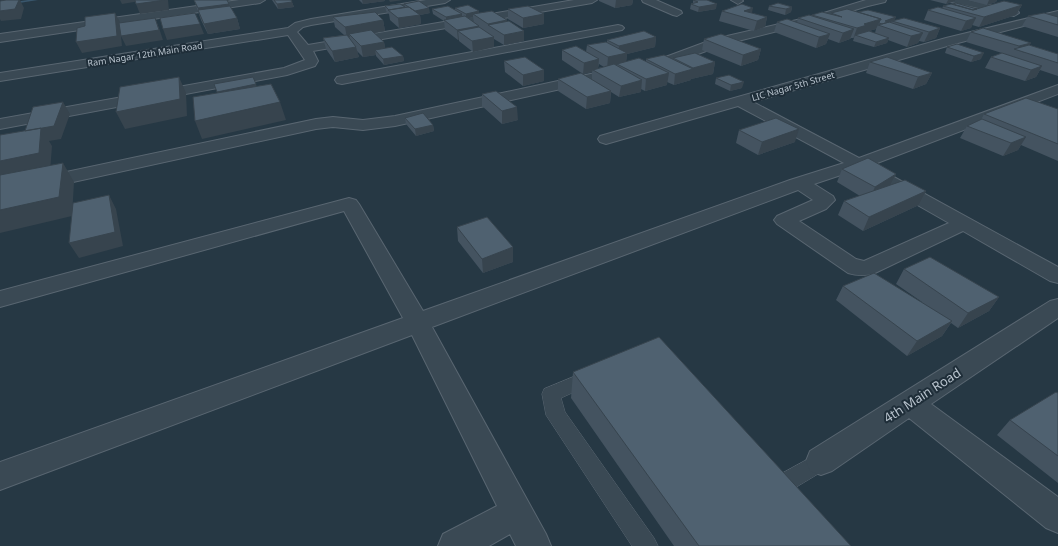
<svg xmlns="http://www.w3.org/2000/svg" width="1058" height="546" viewBox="0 0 1058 546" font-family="'Noto Sans',sans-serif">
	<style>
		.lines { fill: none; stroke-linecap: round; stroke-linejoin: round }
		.stream { fill: #39566c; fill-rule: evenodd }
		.service-casing { stroke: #596671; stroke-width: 1 }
		.minor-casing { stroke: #596671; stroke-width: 2 }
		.service { fill: #3a4954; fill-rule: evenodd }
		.minor { fill: #3a4954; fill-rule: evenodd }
		.wall { fill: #445360; fill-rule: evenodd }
		.shaded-wall { fill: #37444e }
		.building { fill: #4f6170; stroke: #37444e }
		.labels { text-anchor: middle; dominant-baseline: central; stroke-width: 4; stroke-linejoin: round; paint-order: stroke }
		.far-street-label { font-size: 9px; fill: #b8c3cd; stroke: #1f2e39 }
		.near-street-label { font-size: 13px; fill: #b8c3cd; stroke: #1f2e39 }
	</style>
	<rect width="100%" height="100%" fill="#263844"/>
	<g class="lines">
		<path class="stream" d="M28 0H38L0 6V4Z"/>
		<g class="service-casing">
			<path id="service" d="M590 370 596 372 599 377 596 382 561 398 565 412 654 538 658 546H632L546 415 542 394 544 389Z
				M821 452 828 454 831 461 828 468 793 489 786 492 779 489 775 482 779 475Z"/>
		</g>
		<g class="minor-casing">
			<path id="minor" d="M239 0H265L260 3 0 42V34Z
				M426 0H450L445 3 311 25 303 27 297 32 308 45 574 0H597L592 3 313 51 318 61 315 66 287 75 0 129V119L284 68 305 60 288 35 0 81V73L288 28 295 23 311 19Z
				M642 0H656L681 11 682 13 677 16 673 15 643 2Z
				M731 0H742L743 1 738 4Z
				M866 0H886L885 2 868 6 822 20 722 45 669 65 395 126 363 130 333 127 316 129 0 198V186L316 119 333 117 363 120 395 116 660 59 714 39 814 16Z
				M950 0H969L1018 11 1019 13 1014 16 951 2Z
				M1058 11V17L954 44 753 102 859 158 1058 85V94L872 165 1058 267V283L1050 281 963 231 875 273C865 276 858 276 848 273L777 224 774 220 777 216 813 200 798 190 432 327 546 534 551 546H516L510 534 489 546H438L443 534 497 506 412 335 0 490V462L403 318 344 211 0 307V291L349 198 356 200 359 204 423 311 790 180 844 163 738 106 606 144 600 142 598 139 600 136 946 38ZM856 170 949 223 864 261 856 259 799 221 826 209 835 200 833 196 814 184Z
				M618 25 622 26 624 28 622 30 342 84 337 83 335 80 337 77 342 76Z
				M1058 299V318L931 404 1058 497V533L1046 528 909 418 832 471 821 475 810 471 806 461 810 451 1050 301Z"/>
		</g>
		<use href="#service" class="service"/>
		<use href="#minor" class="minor"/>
	</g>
	<path class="wall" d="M194 0 229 6 237 18 240 29 208 34 201 20Z
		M272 0H291L294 7 278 9Z
		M359 0H384L385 1 363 4Z
		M599 0H633L632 5 615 8 599 1Z
		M693 0 716 9 698 12 690 9 691 4 693 3Z
		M930 0H955V1L946 4Z
		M968 0H998H997L996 2 987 5Z
		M404 4 430 13 420 15 421 24 399 28 390 20 389 14 386 11 385 6 405 7Z
		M1022 5 1016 15 979 27 972 25 971 28 961 31 924 20 928 10 942 9 943 6 977 9Z
		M769 6 792 7 791 12 785 15 768 10Z
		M455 8 479 11V13L507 20V21L524 31V41L504 45 494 39V47L473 52 459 41V40H458L445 30 444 21 433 14 432 9 455 11ZM473 17 474 22 468 18Z
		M508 9 544 24 523 28 508 19Z
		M722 11 752 13 767 17 765 27 754 31 719 21Z
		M858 12 894 20 940 28 936 38 924 42 919 41 918 43 907 47 888 40 887 43 874 47 853 41 854 38H851L850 39 839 43 828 39 826 44 816 48 774 32 777 22 797 23 798 18 812 16V15L831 14V13ZM876 29 875 33 869 31Z
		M1028 16 1058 17V37L1022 26Z
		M333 17 383 20 385 31 374 33 384 42 385 48 403 56 404 61 384 65 376 56V55L363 57 357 51 359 57 335 62 326 49 323 38 344 35 335 27Z
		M971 32 1029 45 1058 54V76L1040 70 1036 77 1025 81 985 68 991 57 1002 53 966 42Z
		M656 37 655 47 627 54 626 62H646V59H673V58L715 62 713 74 691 79V80L674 85 667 82V85L645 91 641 89V92L619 97 611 92 610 103 586 109 558 91V79H592V72L583 74 562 60V50L586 52 587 45 607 42V40ZM599 64 604 67 598 68Z
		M704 39 761 49 758 60 741 66 702 50Z
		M947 47 981 59 971 62 945 53Z
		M504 61 544 81 523 86 505 72Z
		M870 62 932 73 926 84 913 89 866 73Z
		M716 78 742 88 730 91 715 84Z
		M482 94 518 120 502 124 482 106Z
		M1058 109V161L1021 145 1018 150 1003 156 960 138 967 126 981 120 984 114Z
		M405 118 433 125 434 131 416 136 406 124Z
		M739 130 795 142 758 155 736 143Z
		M842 169 896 174 890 186 926 191 919 205 863 231 838 215 844 201 860 196 837 182Z
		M457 227 513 247V262L483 273 458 241Z
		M904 269 999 297 989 311 958 328 951 323 942 336 907 356 836 300 843 286 922 302 896 284Z
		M573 372 851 546H674L571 398Z
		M1058 393V483L997 435 1010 420Z"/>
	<path class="shaded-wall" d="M19 0H20L24 8 21 19 1 21 0 19V11Z
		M120 0H146L122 4Z
		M165 0H168L169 10 140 14 136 4Z
		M362 0H384L385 1 363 4Z
		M389 0H403L390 2Z
		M616 0H633L632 5 615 8Z
		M948 0H955V1L946 4Z
		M989 0H998H997L996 2 987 5Z
		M292 2 294 7 278 9 277 4Z
		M229 4 232 14 200 16 198 8Z
		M717 4 716 9 698 12 699 7Z
		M1022 5 1016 15 979 27 984 17Z
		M792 7 791 12 785 15 786 9Z
		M429 8 430 13 420 15 421 24 399 28 398 18 414 11Z
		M753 8 751 17 744 11Z
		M479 11V16L473 14V17L466 19V14Z
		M115 13 120 22 121 35 155 18 159 28 163 40 126 46 121 36 122 46 82 53 76 42Z
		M462 14V19L446 22V17Z
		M544 14V24L523 28V18Z
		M767 17 765 27 754 31 757 21Z
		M896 17 894 22 892 21 889 28 885 21Z
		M237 18 240 29 208 34 204 24Z
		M976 18 971 28 961 31 966 21Z
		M881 19 876 29 855 35 854 38 853 39 857 28 864 24Z
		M383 20 385 31 352 37 349 34 350 37 347 38 345 27Z
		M507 20V30L488 25V34V24Z
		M200 24 204 34 167 40 163 29Z
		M479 26V36L458 31 459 40H458L457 30Z
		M940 28 936 38 924 42 929 32Z
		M854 29 850 39 839 43 843 33Z
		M524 31V41L504 45V35Z
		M923 33 918 43 907 47 911 36Z
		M830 34 826 44 816 48 819 37Z
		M494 37V47L473 52 472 41Z
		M656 37 655 47 627 54 626 64H617V66L607 69 608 57 618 55 619 46Z
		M889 38 887 43 874 47 876 42Z
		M384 42 386 53 375 50 376 55 363 57 361 46Z
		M1031 43 1025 53 1017 50 1019 46Z
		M356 47 359 57 335 62 332 51Z
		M761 49 758 60 741 66 743 55Z
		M984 53 981 59 971 62 974 56Z
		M403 56 404 61 384 65 383 59Z
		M599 59 598 71 593 70 592 72 583 74 584 63Z
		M715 62 713 74 691 79V80L674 85 675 74 693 69V68Z
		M1042 66 1036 77 1025 81 1031 70Z
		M544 70V81L523 86V75Z
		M669 73 667 85 645 91 646 79Z
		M932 73 926 84 913 89 918 77Z
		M179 77 186 93 187 116 125 129 116 112Z
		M642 80 641 92 619 97 621 86Z
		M744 82 742 88 730 91 731 85Z
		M256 84 260 96 221 104 217 92Z
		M611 91 610 103 586 109 587 97Z
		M63 102 70 114 61 139 49 141 52 146 50 172 0 183V161Z
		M280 102 286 120 202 139 195 121Z
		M517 107 518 120 502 124V111Z
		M433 125 434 131 416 136 415 129Z
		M799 129 795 142 758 155 762 142Z
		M1026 137 1018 150 1003 156 1011 143Z
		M63 163 74 182 72 216 0 233V210Z
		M896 174 889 188 868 201 875 187Z
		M926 191 919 205 863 231 869 217Z
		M109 195 116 209 123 246 79 258 69 243Z
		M513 247V262L483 273 482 259Z
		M999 297 989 311 958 328 968 313Z
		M952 321 942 336 907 356 917 341Z"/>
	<path class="building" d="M6 0H19L15 9 0 11V1Z
		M135 0H165L136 4Z
		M194 0H227L229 4 198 8Z
		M274 0H291L292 2 277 4Z
		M693 0H707L717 4 699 7 691 4 698 2Z
		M419 1 429 8 415 11 404 4Z
		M1004 1 1022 5 984 17 943 6 951 4 973 10Z
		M778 3 792 7 786 9 769 6Z
		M956 3 977 9 973 10 953 4Z
		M400 4 405 7 389 10 385 6Z
		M742 4 753 8 744 11 767 17 757 21 722 11Z
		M468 5 479 11 466 14 455 8Z
		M230 6 237 18 204 24 198 10Z
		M448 6 462 14 446 17 432 9Z
		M528 6 544 14 523 18 508 9Z
		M409 7 420 15 398 18 388 10Z
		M938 7 976 18 966 21 928 10Z
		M847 9 881 19 864 24 867 25 857 28 812 15 822 12 842 17 831 13Z
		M868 10 896 17 885 21 889 22 882 24 879 23 880 20H881V19L858 12Z
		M492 11 507 20 488 24 473 14Z
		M375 12 383 20 345 27 333 17Z
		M115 13 117 36 76 42 77 28 85 26V17Z
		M195 13 200 24 163 29 160 18Z
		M1044 13 1058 17V25L1028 16Z
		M809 15 854 29 843 33 798 18Z
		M465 16 479 26 457 30 444 20Z
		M155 18 159 30 121 36 119 23Z
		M904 18 940 28 929 32 892 21Z
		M787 19 830 34 819 37 777 22Z
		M509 21 524 31 504 35 488 25Z
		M889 22 923 33 911 36 878 25Z
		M479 27 494 37 472 41 458 31Z
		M983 28 1031 43 1019 46 971 32Z
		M371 30 384 42 361 46 349 34Z
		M644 31 656 37 619 46 607 40Z
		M869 31 889 38 876 42 855 35Z
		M721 34 761 49 743 55 704 39Z
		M347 35 356 47 332 51 323 38Z
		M606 42 627 53 608 57 587 45Z
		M957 44 984 53 974 56 947 47Z
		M1029 45 1058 54V63L1014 49Z
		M576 46 599 59 584 63 562 50Z
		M392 47 403 56 383 59 375 50Z
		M695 53 715 62 693 68 673 58Z
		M1002 53 1042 66 1031 70 991 57Z
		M664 55 693 69 675 74 646 59Z
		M525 57 544 70 523 75 504 61Z
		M887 57 932 73 918 77 870 62Z
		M639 58 669 73 646 79 617 64Z
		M614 64 642 80 621 86 593 70Z
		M581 73 611 91 587 97 558 79Z
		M729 75 744 82 731 85 716 78Z
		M179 77 180 99 116 112 120 87Z
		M253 77 256 84 217 92 214 84Z
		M271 84 280 102 195 121 193 97Z
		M496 91 517 107 502 111 482 94Z
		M1026 98 1058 109V144L984 114Z
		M63 102 54 126 25 131 33 107Z
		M423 113 433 125 415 129 405 118Z
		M776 118 799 129 762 142 739 130Z
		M982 119 1026 137 1011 143 967 126Z
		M41 128 39 153 0 161V135Z
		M868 158 896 174 875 187 842 169Z
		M63 163 59 197 0 210V175Z
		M905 180 926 191 869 217 844 201Z
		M109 195 115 232 69 243 73 203Z
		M487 217 513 247 482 259 457 227Z
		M930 257 999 297 968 313 904 269Z
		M874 273 952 321 917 341 843 286Z
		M659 337 851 546H699L573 372Z
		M1056 392 1058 393V456L1010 420Z"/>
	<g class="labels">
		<g class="far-street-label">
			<text transform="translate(145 54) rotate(-9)">Ram Nagar 12th Main Road</text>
			<text transform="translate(793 86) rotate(-16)">LIC Nagar 5th Street</text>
		</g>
		<g class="near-street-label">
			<text transform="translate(922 395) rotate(-33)">4th Main Road</text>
		</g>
	</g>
</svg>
